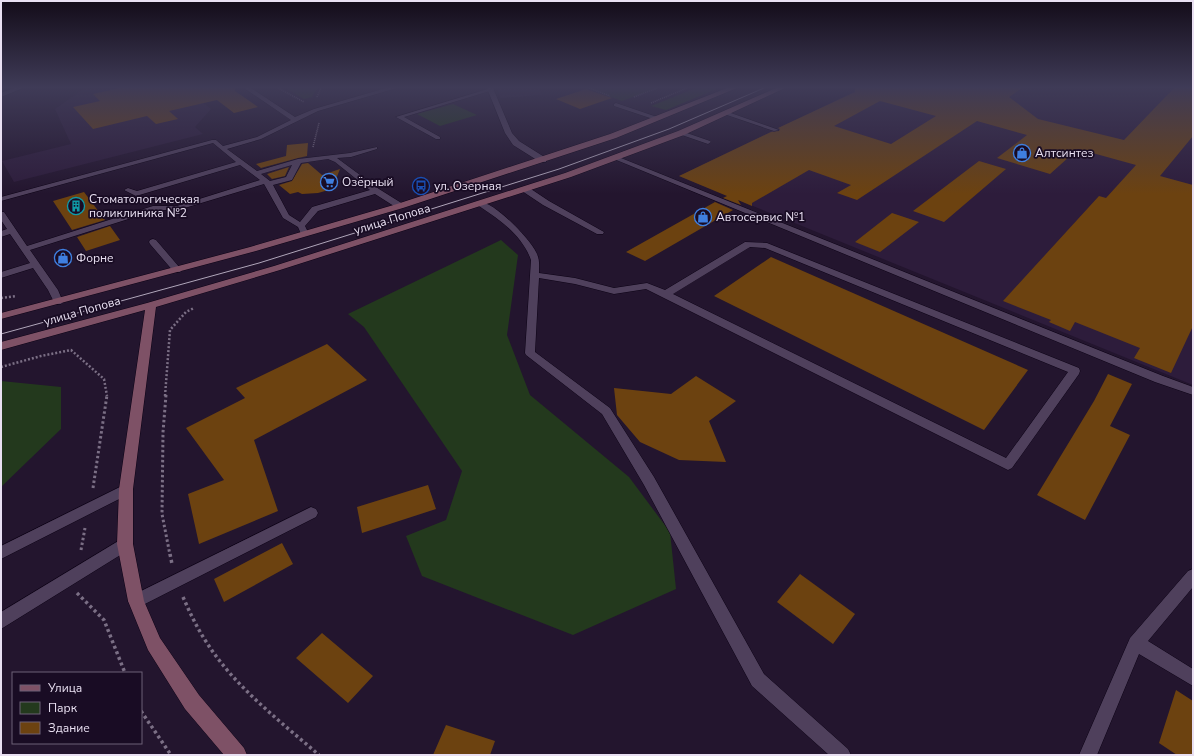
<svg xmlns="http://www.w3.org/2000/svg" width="1194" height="756" viewBox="0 0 1194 756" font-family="'Nunito Sans',sans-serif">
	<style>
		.built { fill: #2d1c3b }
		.green { fill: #23391d }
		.building { fill: #6c4210; fill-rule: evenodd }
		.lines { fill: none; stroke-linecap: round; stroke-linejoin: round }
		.lane-casing { stroke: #0c0215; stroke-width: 1 }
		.street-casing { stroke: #0c0215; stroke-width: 1 }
		.secondary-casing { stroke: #0c0215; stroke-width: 1 }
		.path-far3 { stroke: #7b6f85; stroke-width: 1.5; stroke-dasharray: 1 1; stroke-linecap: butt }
		.path-far2 { stroke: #7b6f85; stroke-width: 2.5; stroke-dasharray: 2 2; stroke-linecap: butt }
		.path-far1 { stroke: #7b6f85; stroke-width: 3; stroke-dasharray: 2.5 2.5; stroke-linecap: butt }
		.path { stroke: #7b6f85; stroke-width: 3.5; stroke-dasharray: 3 3; stroke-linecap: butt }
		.lane { fill: #4f405c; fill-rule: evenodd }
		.street { fill: #4f405c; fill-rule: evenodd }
		.secondary { fill: #7e5166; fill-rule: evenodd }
		.tram { stroke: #b0a6ba; stroke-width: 1 }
		.labels { text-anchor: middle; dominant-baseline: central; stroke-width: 3.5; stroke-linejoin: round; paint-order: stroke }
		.far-poi-label { font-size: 12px; fill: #e9e0f2; stroke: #190c24; text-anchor: start }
		.far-street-label { font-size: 12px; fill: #e9e0f2; stroke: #190c24 }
	</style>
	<rect width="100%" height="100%" fill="#23152e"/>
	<path class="built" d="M85 88H185L211 109 195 127 203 134 14 182 2 161 71 144 55 109Z
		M497 88H539L542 95 501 98Z
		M862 88H1193V385L679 176Z"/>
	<path class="green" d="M285 88H317L312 97 304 99Z
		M585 88H657L622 101Z
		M696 88H719L666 110 651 106Z
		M453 104 477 115 440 126 417 114Z
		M501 240 518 255 507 335 530 395 629 477 670 532 676 589 573 635 422 576 406 536 446 520 462 471 364 327 348 314Z
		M1 381 61 387V429L1 487Z"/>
	<path class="building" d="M119 88H235V91L258 107 234 113 217 100 169 111 178 119 156 124 147 116 93 129 73 107 100 101 93 94Z
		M855 88H1022L1009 97 1038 119 1124 140 1174 88H1193V136L1160 176 1193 185V326L1171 373 1134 358 1140 348 1075 322 1070 331 1049 322 1051 320 1003 301 1099 196 1106 198 1136 165 1078 149 1050 174 997 158 1027 135 977 121 857 200 837 193 851 185 809 170 752 203V206L738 200 741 205 723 198 727 196 679 176 771 132 779 131 780 129 778 128 855 92ZM880 101 936 116 891 144 834 126Z
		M586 89 612 98 580 109 556 99Z
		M308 143 307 156 298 158 261 168 256 164 286 156 287 145Z
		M979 161 1006 169 944 222 913 211Z
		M308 163 322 175 340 169 332 189 318 193 302 194 298 192 290 194 279 185 292 181 302 164Z
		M289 167 285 176 272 179 267 174Z
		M84 192 105 220 72 230 53 201Z
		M715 202 733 210 645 261 626 252Z
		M892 213 919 222 880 252 855 242Z
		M110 226 120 240 86 251 77 237Z
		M771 257 1028 370 984 430 714 296Z
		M327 344 367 380 254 440 278 511 199 544 188 494 224 480 186 428 245 398 236 388Z
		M1108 374 1132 384 1110 426 1130 435 1085 520 1037 495 1094 401Z
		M696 376 736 401 709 421 726 462 679 460 640 442 617 415 614 388 671 394Z
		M428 485 436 509 362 533 357 507Z
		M282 543 293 564 224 602 214 579Z
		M800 574 855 614 833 644 777 602Z
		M322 633 373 676 348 703 296 658Z
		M1176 690 1193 701V755H1177L1159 743Z
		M446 725 495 741 490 755H433Z"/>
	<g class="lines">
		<g class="lane-casing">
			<path id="lane" d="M244 88H251L295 117 314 109 386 88H397L318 111 261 139 227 149 257 171 298 159 350 153 377 147V149L351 157 337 158 379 189 403 204V208H397L375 194 318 211 305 226 308 232 304 234H301L298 227 283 218 264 184 178 210H157L30 250 58 290 63 302 61 304H55L48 290 33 268 1 278V272L30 263 10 234 1 237V231L7 229 1 220V212H4L27 246 153 206H177L260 180 240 165 136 196 124 190 128 188 137 191 236 162 213 143 1 201V197L212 140H216L223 146 257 137 291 120ZM328 159 335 162 370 190 312 207 300 222 289 215 273 185 292 180 301 163ZM292 165 286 177 270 181 261 174Z
				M488 89 493 90 404 117 440 137V139H436L396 117Z
				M616 103 660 118 661 119 656 120 614 106V104Z
				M724 112H728L779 130 774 131 724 114Z
				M681 131 710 141 711 142 708 144 679 134 678 133Z
				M616 156 1163 376 1193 387V395L1155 382 614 159 613 158Z
				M522 187H528L549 201 604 232 603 234H597L543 205 522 191Z
				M479 202C493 200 530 239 536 252 540 259 539 265 539 273L575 278 614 288 647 283 665 290 745 242 767 243 1079 368 1080 371 1079 374 1012 468 1008 470 646 289 614 294 575 284 539 278 535 352 610 408 654 477 764 674 848 749 851 755H829L752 686 644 485 602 414 526 355 525 353 531 260C522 235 500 220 479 206ZM750 247 765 248 1068 372 1006 458 673 294Z
				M153 239 156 240 180 268 182 270 180 272H174L150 244 149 242 150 240Z
				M126 484 131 485 133 489 131 493 1 559V546Z
				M311 507 316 509 318 513 316 517 141 606 136 608 131 606 128 601 131 596Z
				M1193 569V587L1148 641 1193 669V686L1139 654 1097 755H1079L1130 638 1188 571Z"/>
		</g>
		<g class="street-casing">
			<path id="street" d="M13 88H23L1 97V93Z
				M487 88H493L512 133 519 141 546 158V162H540L513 145 505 133Z
				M125 537 130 539 133 544 130 549 1 629V612Z"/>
		</g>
		<g class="secondary-casing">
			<path id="secondary" d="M727 88H737L616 138 403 208 256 251 1 319V313L250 247 397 204 610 134Z
				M776 88H785L684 135 571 177 280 270 156 307 133 489V544L144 601 160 638 199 695 244 748 247 755H224L185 709 148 650 128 601 117 544 119 489 145 310 1 350V342L147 303 274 266 565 173 678 131Z"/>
		</g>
		<path class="path-far3" d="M278 88 304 102
			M589 88 610 96
			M317 97 321 88
			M634 97 657 88
			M651 103 687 88
			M313 147 319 123"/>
		<path class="path-far2" d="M1 298 16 296
			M1 367 41 356 71 350 104 379 107 396
			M165 396 170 330 186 312 194 308"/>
		<path class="path-far1" d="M166 395 163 432 162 514 170 555
			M93 488 107 395
			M81 550 85 528"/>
		<path class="path" d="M170 554 172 564
			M77 593 104 620 125 673
			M183 597C190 613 197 628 207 643 235 687 280 721 319 755
			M141 711 171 755"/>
		<use href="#lane" class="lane"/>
		<use href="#street" class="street"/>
		<use href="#secondary" class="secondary"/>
		<path class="tram" d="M1 334 259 263 559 169 669 129 764 88"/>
	</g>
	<linearGradient id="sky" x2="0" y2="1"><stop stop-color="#130c19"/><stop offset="0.45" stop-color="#3f3b57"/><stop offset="1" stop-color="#3f3b57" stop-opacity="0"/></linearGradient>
	<rect width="1194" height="194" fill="url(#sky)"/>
	<defs>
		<g id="shop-ring" transform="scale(0.9)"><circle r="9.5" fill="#190c24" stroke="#3f7fe0" stroke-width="1.5"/><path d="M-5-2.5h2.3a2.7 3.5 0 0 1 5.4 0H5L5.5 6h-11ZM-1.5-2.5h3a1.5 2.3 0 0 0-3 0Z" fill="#3f7fe0"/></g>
		<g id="supermarket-ring" transform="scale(0.9)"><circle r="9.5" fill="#190c24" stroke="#3f7fe0" stroke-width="1.5"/><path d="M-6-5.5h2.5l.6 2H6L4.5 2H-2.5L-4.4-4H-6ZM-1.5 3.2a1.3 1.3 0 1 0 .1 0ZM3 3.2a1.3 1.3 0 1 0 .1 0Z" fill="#3f7fe0"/></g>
		<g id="bus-ring" transform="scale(0.9)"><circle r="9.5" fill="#190c24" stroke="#1a4fb4" stroke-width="1.5"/><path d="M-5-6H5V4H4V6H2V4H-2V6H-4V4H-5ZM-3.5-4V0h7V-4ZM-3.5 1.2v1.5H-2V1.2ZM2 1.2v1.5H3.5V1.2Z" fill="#1a4fb4"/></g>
		<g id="building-ring" transform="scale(0.9)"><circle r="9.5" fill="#190c24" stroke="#0f9aa8" stroke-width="1.5"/><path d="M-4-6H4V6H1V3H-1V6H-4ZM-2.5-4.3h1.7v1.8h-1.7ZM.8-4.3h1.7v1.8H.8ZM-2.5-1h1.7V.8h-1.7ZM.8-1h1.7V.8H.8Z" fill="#0f9aa8"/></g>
	</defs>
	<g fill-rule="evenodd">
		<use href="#shop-ring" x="1022" y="153"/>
		<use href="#supermarket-ring" x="329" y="182"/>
		<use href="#bus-ring" x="421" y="186"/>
		<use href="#building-ring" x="76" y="206"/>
		<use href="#shop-ring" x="703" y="217"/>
		<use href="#shop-ring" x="63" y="258"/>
	</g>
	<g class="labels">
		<g class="far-poi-label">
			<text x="1035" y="153">Алтсинтез</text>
			<text x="342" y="182">Озёрный</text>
			<text x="434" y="186">ул. Озерная</text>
			<text x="89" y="199">Стоматологическая<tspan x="89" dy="14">поликлиника №2</tspan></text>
			<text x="716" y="217">Автосервис №1</text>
			<text x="76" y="258">Форне</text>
		</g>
		<g class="far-street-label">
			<text transform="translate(392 219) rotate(-17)">улица Попова</text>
			<text transform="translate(82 311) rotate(-16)">улица Попова</text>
		</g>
	</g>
	<rect width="1194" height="756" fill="none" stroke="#e9e0f2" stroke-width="4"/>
	<rect x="12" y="672" width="130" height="72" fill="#190c24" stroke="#6c6176"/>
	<rect x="20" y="685" width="20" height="6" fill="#7e5166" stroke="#6c6176"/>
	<text x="48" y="692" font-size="12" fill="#e9e0f2">Улица</text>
	<rect x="20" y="702" width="20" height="12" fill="#23391d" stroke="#6c6176"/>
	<text x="48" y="712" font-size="12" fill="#e9e0f2">Парк</text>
	<rect x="20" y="722" width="20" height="12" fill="#6c4210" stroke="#6c6176"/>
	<text x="48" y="732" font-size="12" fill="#e9e0f2">Здание</text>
</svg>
